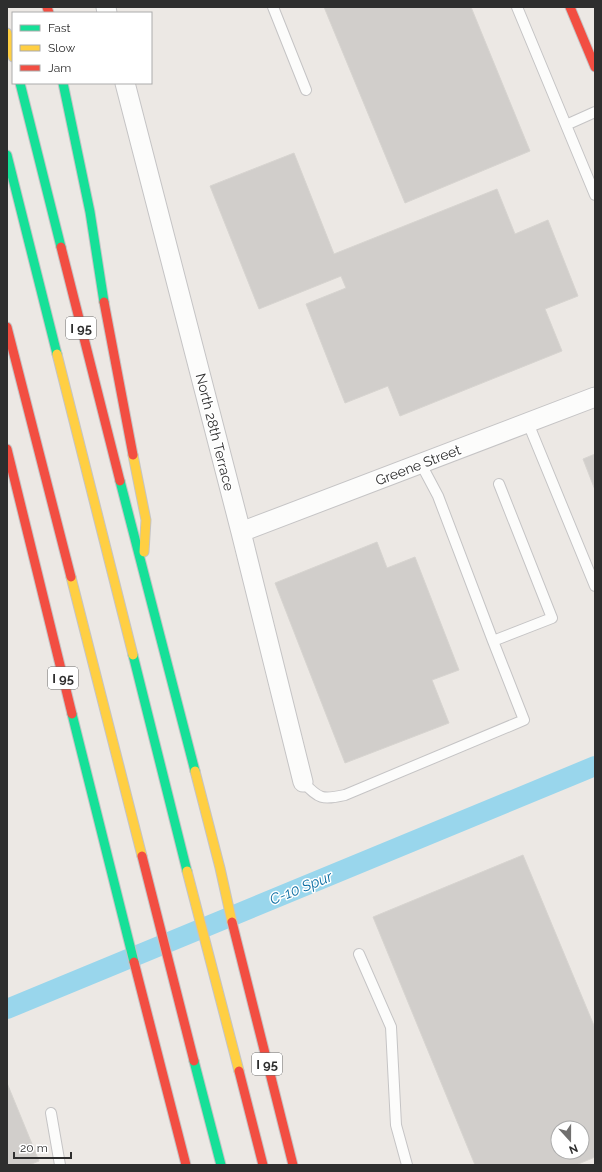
<svg xmlns="http://www.w3.org/2000/svg" width="602" height="1172" viewBox="0 0 602 1172" font-family="Raleway,sans-serif">
	<style>
		.lines { fill: none; stroke-linecap: round; stroke-linejoin: round }
		.canal { stroke: #99d6ec; stroke-width: 20 }
		.building { fill: #d1cecb; stroke: #d7d4d0; fill-rule: evenodd }
		.lane-casing { stroke: #c5c4c5; stroke-width: 12 }
		.street-casing { stroke: #c5c4c5; stroke-width: 21 }
		.fast-casing { stroke: #c5c4c5; stroke-width: 11 }
		.slow-casing { stroke: #c5c4c5; stroke-width: 11 }
		.jam-casing { stroke: #c5c4c5; stroke-width: 11 }
		.lane { stroke: #fcfcfb; stroke-width: 10 }
		.street { stroke: #fcfcfb; stroke-width: 19 }
		.fast { stroke: #16e098; stroke-width: 9 }
		.slow { stroke: #ffcf43; stroke-width: 9 }
		.jam { stroke: #f24e42; stroke-width: 9 }
		.labels { text-anchor: middle; dominant-baseline: central; stroke-width: 3; stroke-linejoin: round; paint-order: stroke }
		.shield { fill: #fff; stroke: #6d6d6d; stroke-width: 1 }
		.shield-label { font-size: 13px; font-weight: bold; fill: #2e2e2e }
		.street-label { font-size: 14px; fill: #2e2e2e; stroke: #fff }
		.water-label { font-size: 15px; font-style: italic; fill: #0d6fa3; stroke: #fff }
	</style>
	<rect width="100%" height="100%" fill="#ece8e4"/>
	<g class="lines">
		<path class="canal" d="M7 1009 595 766"/>
	</g>
	<path class="building" d="M324 7H471L530 151 405 203Z
		M294 153 334 254 497 189 515 234 548 220 578 296 545 309 562 351 400 416 388 386 345 403 306 304 346 288 341 276 259 309 210 186Z
		M595 454V490L583 459Z
		M377 542 387 568 415 557 459 670 432 680 449 723 345 763 275 583Z
		M523 855 595 1028V1157L576 1165H475L373 917ZM558 1128H582V1152H558Z
		M7 1083 39 1161 29 1165H7Z"/>
	<g class="lines">
		<g class="lane-casing">
			<path id="lane" d="M273 7 306 90
				M517 7 595 195
				M566 125 595 112
				M528 423 595 586
				M421 464 438 496 493 641
				M303 782C319 799 322 800 345 795L524 720 493 641 552 618 499 484
				M359 954 391 1027 396 1125 407 1165
				M51 1113 60 1165"/>
		</g>
		<g class="street-casing">
			<path id="street" d="M106 7 107 13
				M125 83 241 532 303 782
				M241 532 595 397"/>
		</g>
		<g class="fast-casing">
			<path id="fast" d="M20 83 61 247
				M63 83 90 212 104 302
				M7 155 57 354
				M120 481 195 771
				M133 655 187 871
				M72 714 134 962
				M194 1061 221 1165"/>
		</g>
		<g class="slow-casing">
			<path id="slow" d="M7 33 13 57
				M57 354 133 655
				M133 455 146 520 144 552
				M71 577 142 856
				M195 771 220 868 232 922
				M187 871 239 1071"/>
		</g>
		<g class="jam-casing">
			<path id="jam" d="M47 7 49 13
				M570 7 595 67
				M61 247 120 481
				M104 302 133 455
				M7 327 71 577
				M7 449 72 714
				M142 856 194 1061
				M232 922 293 1165
				M134 962 186 1165
				M239 1071 263 1165"/>
		</g>
		<use href="#lane" class="lane"/>
		<use href="#street" class="street"/>
		<use href="#fast" class="fast"/>
		<use href="#slow" class="slow"/>
		<use href="#jam" class="jam"/>
	</g>
	<g class="labels">
		<g class="shield">
			<rect x="66" y="317" width="30" height="22" rx="3"/>
			<rect x="48" y="667" width="30" height="22" rx="3"/>
			<rect x="252" y="1053" width="30" height="22" rx="3"/>
		</g>
		<g class="shield-label">
			<text x="81" y="328">I 95</text>
			<text x="63" y="678">I 95</text>
			<text x="267" y="1064">I 95</text>
		</g>
		<g class="street-label">
			<text transform="translate(215 432) rotate(76)">North 28th Terrace</text>
			<text transform="translate(418 465) rotate(-21)">Greene Street</text>
		</g>
		<g class="water-label">
			<text transform="translate(301 888) rotate(-22)">C-10 Spur</text>
		</g>
	</g>
	<rect width="602" height="1172" fill="none" stroke="#2e2e2e" stroke-width="16"/>
	<rect x="12" y="12" width="140" height="72" fill="#ffffff" stroke="#ababab"/>
	<rect x="20" y="25" width="20" height="6" fill="#16e098" stroke="#ababab"/>
	<text x="48" y="32" font-size="12" fill="#2e2e2e">Fast</text>
	<rect x="20" y="45" width="20" height="6" fill="#ffcf43" stroke="#ababab"/>
	<text x="48" y="52" font-size="12" fill="#2e2e2e">Slow</text>
	<rect x="20" y="65" width="20" height="6" fill="#f24e42" stroke="#ababab"/>
	<text x="48" y="72" font-size="12" fill="#2e2e2e">Jam</text>
	<g transform="translate(570 1140) rotate(159)"><circle r="19" fill="#ffffff" stroke="#ababab"/>
	<path d="M0-3L7 15L0 10L-7 15Z" fill="#706f6e"/>
	<text y="-6" font-size="11" font-weight="bold" text-anchor="middle" fill="#2e2e2e">N</text>
	</g>
	<path d="M14 1152v6h57v-6" fill="none" stroke="#2e2e2e" stroke-width="2"/>
	<text x="20" y="1152" font-size="12" fill="#2e2e2e" stroke="#ffffff" stroke-width="3" paint-order="stroke">20 m</text>
</svg>
